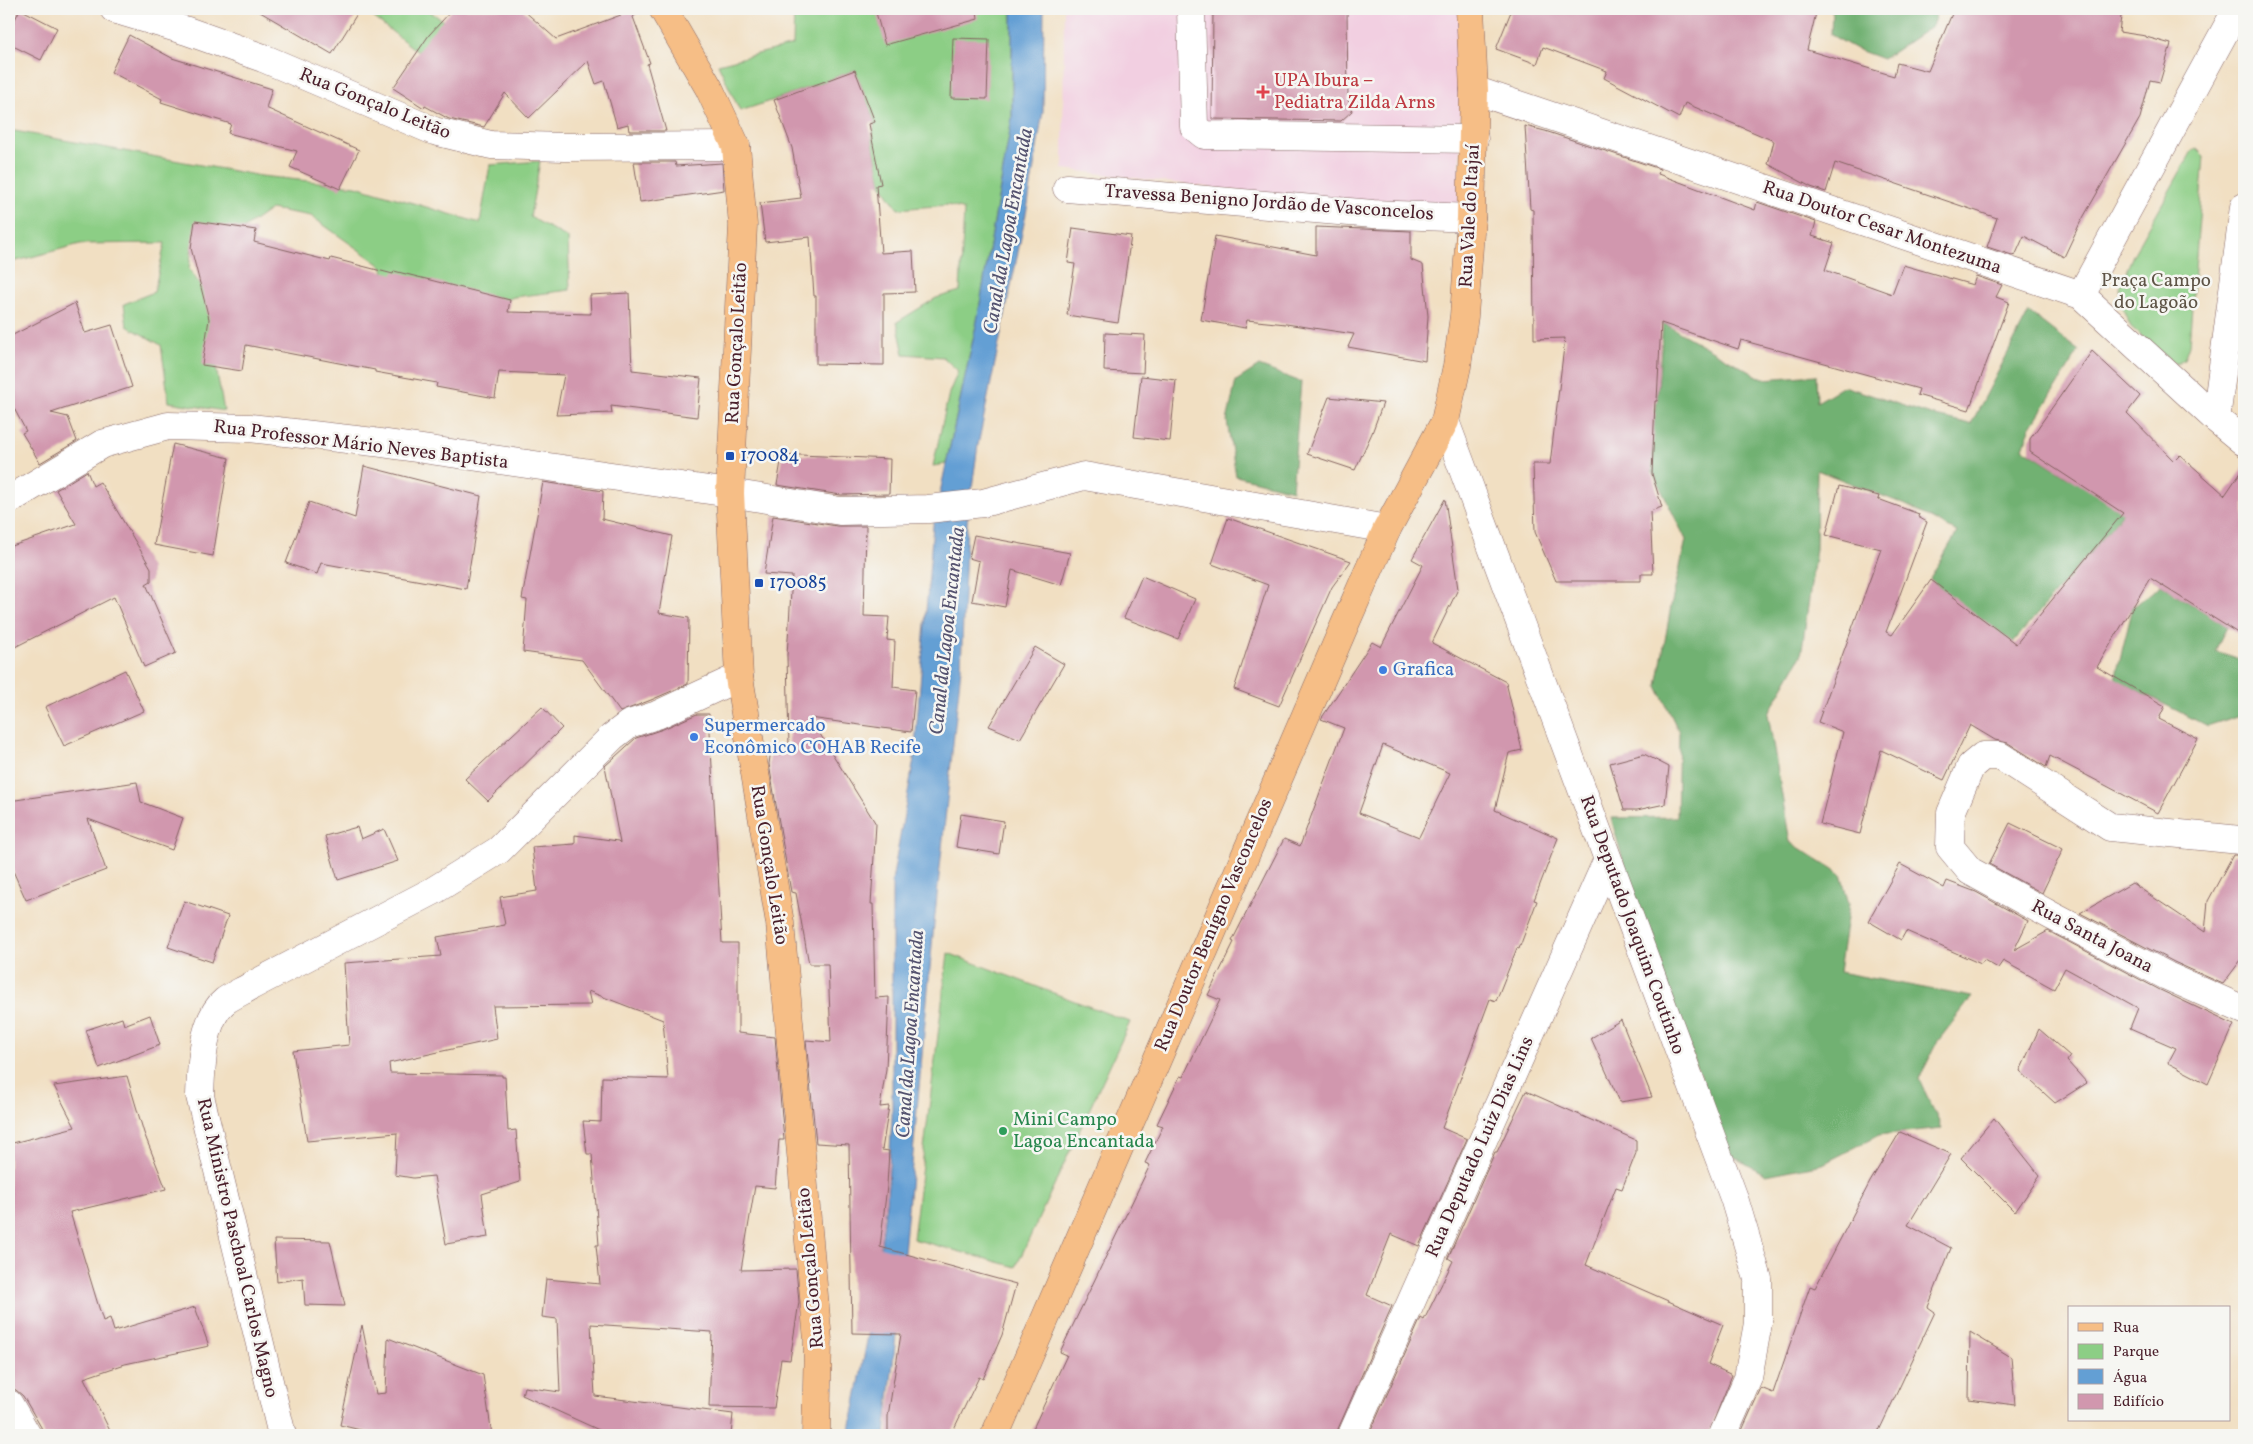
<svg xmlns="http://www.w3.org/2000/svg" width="2253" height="1444" viewBox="0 0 2253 1444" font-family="Vollkorn,serif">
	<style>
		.built { fill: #f2cfe1 }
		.green { fill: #8cce85; stroke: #6b7658 }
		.forest { fill: #71b172; stroke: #5e684e }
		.water { fill: #639fd4; stroke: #565f80 }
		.building { fill: #d197ae; fill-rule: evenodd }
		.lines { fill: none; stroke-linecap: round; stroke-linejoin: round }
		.minor-casing { stroke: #846260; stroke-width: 29 }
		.major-casing { stroke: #846260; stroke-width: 29 }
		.minor { stroke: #fff; stroke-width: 28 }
		.major { stroke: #f6be86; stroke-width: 28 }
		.health-dot { fill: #e0444e; stroke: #f6f6f2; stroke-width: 2 }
		.transit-dot { fill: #1a4fb4; stroke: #f6f6f2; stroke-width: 2 }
		.shop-dot { fill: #3f7fe0; stroke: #f6f6f2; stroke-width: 2 }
		.leisure-dot { fill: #2e9e5b; stroke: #f6f6f2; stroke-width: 2 }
		.labels { text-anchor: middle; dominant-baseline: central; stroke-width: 5; stroke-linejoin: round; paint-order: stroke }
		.health-label { font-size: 19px; fill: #be3a42; stroke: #f6f6f2; text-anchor: start }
		.street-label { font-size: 19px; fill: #4a1f2b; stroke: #f6f6f2 }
		.park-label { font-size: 19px; fill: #5e5446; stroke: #f6f6f2 }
		.transit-label { font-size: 19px; fill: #164399; stroke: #f6f6f2; text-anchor: start }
		.shop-label { font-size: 19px; fill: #366cbe; stroke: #f6f6f2; text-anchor: start }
		.leisure-label { font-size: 19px; fill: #27864d; stroke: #f6f6f2; text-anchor: start }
		.water-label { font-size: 20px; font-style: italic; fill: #54526f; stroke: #f6f6f2 }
	</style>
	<rect width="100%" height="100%" fill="#f6f6f2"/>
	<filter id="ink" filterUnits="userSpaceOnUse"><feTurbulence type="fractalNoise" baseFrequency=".02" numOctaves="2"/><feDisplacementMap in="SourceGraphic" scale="10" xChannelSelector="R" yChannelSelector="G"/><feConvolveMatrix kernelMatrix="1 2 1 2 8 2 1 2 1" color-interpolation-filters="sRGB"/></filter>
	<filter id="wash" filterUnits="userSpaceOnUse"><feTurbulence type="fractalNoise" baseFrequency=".0096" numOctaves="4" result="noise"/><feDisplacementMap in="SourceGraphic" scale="20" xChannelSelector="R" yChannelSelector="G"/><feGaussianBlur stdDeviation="1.12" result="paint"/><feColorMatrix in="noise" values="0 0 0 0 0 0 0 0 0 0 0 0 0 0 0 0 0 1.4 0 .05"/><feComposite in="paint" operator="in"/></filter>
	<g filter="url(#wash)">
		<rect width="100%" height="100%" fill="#f1dfc2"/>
		<path class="built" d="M1064 9H1460L1461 64 1459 223 1389 210 1063 169Z"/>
		<path class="green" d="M363 9H427L466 38 427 59Z
			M794 9H1012V118L977 321 946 464 933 466 949 393 958 371 943 357 904 354 897 322 936 298 960 291 964 210 948 205 898 209 881 184 872 139 875 122 855 70 774 100 740 111 718 64 793 45Z
			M9 130 261 176 356 186 480 223 490 165 540 161 530 217 568 238 570 290 514 297 476 311 387 298 383 267 311 216 271 209 237 233 193 239 189 269 211 300V340L224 411 169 402 161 345 127 326 124 304 154 292 165 243 80 244 9 263Z
			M2197 149 2204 156 2189 345 2184 359 2175 364 2131 327 2121 305 2119 288 2133 255 2192 151Z
			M948 953 1130 1022 1016 1267 913 1239Z"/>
		<path class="forest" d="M1832 9H1938L1932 26 1883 59 1856 49 1831 35Z
			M2029 312 2079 351 2030 428 2023 448 2071 479 2096 450 2135 496 2108 532 2010 646 1930 579 1957 532 1906 505 1817 470 1816 549 1801 656 1768 714 1790 842 1841 874 1849 904 1839 972 1972 997 1938 1041 1919 1079 1942 1128 1879 1135 1823 1164 1766 1175 1729 1154 1631 888 1611 818 1677 817 1679 732 1657 686 1671 606 1686 540 1649 465 1657 401 1663 323 1763 379 1816 375 1817 402 1844 386 1931 415 1971 424Z
			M1259 366 1301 382 1292 490 1236 476 1227 421 1236 381Z
			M2161 585 2227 626 2215 651 2244 660V714L2207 726 2115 679 2133 607Z"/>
		<path class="water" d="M1012 9H1044L1043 111 1028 204 978 445 967 523 961 668 934 924 898 1318 885 1435H849L874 1304 888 1185 892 1116V881L914 759 933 525 977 321 1012 118Z"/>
		<g id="blocks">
			<path class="building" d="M20 9 57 28 41 60 9 44V32Z
				M255 9H360L332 54Z
				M453 9H522L556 39 637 9H642L633 17 650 63 647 64 666 131H629L628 124 617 127 604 81 596 84 588 61 529 118 505 93 484 127 449 119 425 106 424 108 393 88 429 35Z
				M875 9H977L978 19 885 45Z
				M1213 9H1347L1348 100 1352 111 1341 121 1212 119Z
				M1512 9H1817L1807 50 1894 76 1897 63 1928 71 1954 9H2122L2119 32 2146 36V37L2171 44 2160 82 2150 80 2140 118 2080 223 2064 257 2024 236 2015 256 1987 247 1997 218 1835 163 1826 192 1811 187 1768 164 1774 141 1685 103 1679 118 1604 78 1607 71 1543 47 1537 64 1496 49Z
				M129 35 172 58 272 89 266 108 359 150 340 189 290 167 297 151 228 133 231 124 161 102 162 99 111 72Z
				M953 38 989 39 987 99 951 98Z
				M855 70 875 122 869 124 881 184 876 185 881 253 913 251 915 292 884 293V365L816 364V296H814L810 237 765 242 760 203 801 198 792 148 774 100Z
				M1525 126 1545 131 1660 169 1658 174 1755 210 1757 202 1816 222 1812 236 1834 243 1825 270 1892 294 1903 265 1973 285 1976 276 2002 285 1996 297 2009 302 1969 410 1917 395 1919 389 1741 340 1738 349 1661 323 1657 401H1655L1652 474 1662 507 1650 511 1653 574H1641V581H1556L1535 532 1533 464H1550L1565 338 1534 339 1533 210 1530 209Z
				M634 162H675L676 166 722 163 724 190 640 202Z
				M195 221 256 230 254 242 330 261 331 258 393 274 394 271 510 300 508 312 591 314 590 295 629 293 632 370 701 378 697 417 611 406 612 413 556 415 564 375 499 372 495 398 436 387 437 383 375 372V370L246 345 242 371 202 365 209 319 191 248Z
				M1316 227 1411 231V260L1423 265 1428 316 1425 361 1348 347 1354 334 1286 324 1247 320 1245 328 1201 320 1215 236 1316 255Z
				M1073 228 1131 236 1118 323 1067 315 1075 264 1068 263Z
				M75 303 85 333 112 325 132 387 51 413 68 417 77 441 40 463 22 433 26 431 9 399V337Z
				M1105 333 1145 335 1143 373 1104 371Z
				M2092 351 2140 396 2127 413 2174 461 2180 455 2225 495 2244 467V637L2150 578 2097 667 2165 706 2159 719 2198 739 2158 813 2050 756 2046 767 2008 743 1995 740 1970 725 1944 780 1881 750 1860 834 1820 824 1843 732 1818 722 1881 549 1826 535 1839 486 1879 496 1878 499 1919 514 1918 517 1927 522 1886 632 1892 635 1931 580 2016 644 2123 513 2030 452V439Z
				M1141 376 1176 380 1170 441 1134 437Z
				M1329 397 1383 403 1372 433 1355 470 1307 454Z
				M173 444 229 458 213 556 154 545Z
				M800 455 890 459 889 494 841 495 777 485 782 456Z
				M364 466 481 496 466 589 321 563 317 574 286 563 309 502 355 518Z
				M87 471 93 486 100 482 151 568V581L146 584 176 653 144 667 114 597 9 650V547L76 524 56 490Z
				M543 482 603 491 602 519 672 536 659 613 689 618 688 684 651 700 620 712 582 660 523 652 527 600 522 599Z
				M1445 499 1458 589 1432 643 1506 682 1522 750 1509 753 1495 810 1558 838 1534 900 1537 901 1519 949 1517 948 1496 1001 1490 999 1442 1128 1467 1139 1419 1246 1391 1234 1367 1295 1392 1306 1338 1429 1337 1435H1030L1067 1355 1060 1352 1150 1165 1145 1163 1163 1126 1157 1124 1180 1076 1183 1077 1220 1000 1208 995 1234 942 1232 941 1284 839 1300 846 1344 728 1321 719 1372 642 1381 647 1423 565 1412 559ZM1383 745 1450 773 1419 837 1359 813Z
				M773 516 837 526H866L864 616 889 617 887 640 895 641 893 687 915 690 911 732 810 718 876 824 871 904H873L875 998 889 997 886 1069 880 1107 889 1106 882 1150 889 1151 887 1186 880 1247 1016 1284 1002 1335 983 1379 979 1377 951 1435H888V1416L901 1334 852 1333 849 1145 816 1143 806 1040 831 1042 828 964H809L796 893 791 892 769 764 771 749 789 747 787 655 792 576 764 574Z
				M1228 518 1351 561 1332 587 1279 706 1234 689 1268 585 1212 564Z
				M974 535 1070 553 1061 585 1012 570 1005 607 972 601 979 561 969 558Z
				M1142 576 1195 599 1178 639 1124 618Z
				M1035 647 1064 664 1020 739 989 726Z
				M125 670 144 711 64 746 45 707Z
				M542 707 562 728 488 801 465 779Z
				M697 714H709L722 943H738V1033L775 1037 784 1140H779L775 1188 755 1186 741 1270 796 1269 799 1302 790 1360 781 1359 774 1408 709 1407 712 1332 591 1324 595 1396 733 1414 731 1435H610L522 1395 524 1387 560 1392 557 1319 542 1317 546 1279 600 1284 596 1245H599L592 1154H587L583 1121 601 1122 602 1077 668 1079 663 1020 588 991 591 1005 493 1006 497 1039 389 1063 390 1073 502 1075V1077H505L508 1131 516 1130 520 1182 482 1194 488 1237 446 1244 434 1176 413 1178 395 1175 397 1133 307 1141 293 1051 349 1045 344 963 441 956 437 937 505 925 500 897 537 891 532 847 575 844V835L618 841 620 843 605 766 636 738 663 729Z
				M1644 754 1669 767 1665 804 1637 810H1624L1610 763Z
				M137 782 141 802 183 818 172 850 88 819 106 870 26 900 9 862V801Z
				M961 814 1004 821 999 854 956 847Z
				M2010 823 2063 849 2042 893 1989 864Z
				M357 827 361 839 384 829 398 861 338 880 325 836Z
				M2233 855H2244V956L2223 984 2174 962 2080 913 2132 883 2205 932 2208 901Z
				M1900 864 1944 888 1947 881 1976 892 2028 921 2014 950 2048 931 2160 990 2234 1025 2208 1084 2168 1063 2176 1048 2130 1028 2138 1008 2065 968 2054 989 2003 961 1998 968 1984 960 1981 964 1906 931 1901 940 1868 921Z
				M184 901 228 916 212 962 168 947Z
				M150 1015 160 1045 99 1068 86 1030 122 1018 124 1025Z
				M1621 1020 1652 1097 1620 1102 1591 1038Z
				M2039 1029 2070 1056 2067 1061 2087 1083 2055 1103 2020 1071Z
				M127 1076 144 1133 166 1189 70 1212 103 1321 110 1318 114 1331 195 1307 209 1346 125 1364 84 1378 112 1435H43L41 1427 23 1396 16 1390 9 1388V1144L75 1127 54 1086Z
				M1526 1091 1636 1140V1153L1622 1189 1616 1187 1586 1265 1723 1325 1708 1364 1732 1375 1708 1435H1369L1421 1318 1424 1320 1453 1261 1448 1258 1495 1152H1497Z
				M1994 1118 2040 1176 2015 1212 1961 1158Z
				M1900 1132 1951 1154 1908 1225 1951 1248 1928 1307 1935 1312 1877 1435H1740L1761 1388 1773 1393 1810 1286 1815 1288 1870 1182Z
				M274 1240 330 1241 345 1306 305 1305 303 1278 277 1282Z
				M362 1325 376 1394 386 1393 388 1338 483 1375 492 1435H381L340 1425Z
				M1970 1332 2011 1357 2015 1405 1969 1399Z"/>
		</g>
	</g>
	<g filter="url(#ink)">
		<use href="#blocks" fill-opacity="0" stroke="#846260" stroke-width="1"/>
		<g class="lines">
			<g class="minor-casing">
				<path id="minor" d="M114 9 187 31 263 58 434 131 491 145 564 147 736 146
					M1191 9 1194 127 1204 135 1474 139
					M1474 90 2081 295 2216 419 2244 442
					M1067 188 1373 214 1471 218
					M2081 295 2237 9
					M2216 419 2244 207
					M1445 421 1734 1198 1758 1279V1323L1748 1378 1723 1435
					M9 500 102 444 168 426 250 428 374 442 730 493 840 511 928 509 983 503 1084 476 1387 529
					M2244 839 2240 840 2110 827 2000 756H1983L1971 766 1951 813 1950 847 1970 871 2052 916 2167 976 2244 1010
					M9 1404 27 1435
					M282 1435 200 1096C201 1070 202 1019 225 1001 233 995 243 991 251 986L433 891 499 850 612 737 629 724 657 715 739 677
					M1352 1435 1608 859"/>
			</g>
			<g class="major-casing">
				<path id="major" d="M663 9 709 88 736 146 743 225 730 493 739 677 780 923 818 1340 816 1435
					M995 1435 1346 622 1387 529 1445 421 1457 366 1464 316 1471 218 1474 90 1470 9"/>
			</g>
			<use href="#minor" class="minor"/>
			<use href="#major" class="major"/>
		</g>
	</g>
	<path class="health-dot" d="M1260.5 84.5h5v5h5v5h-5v5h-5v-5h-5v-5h5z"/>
	<g class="transit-dot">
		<rect x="725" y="451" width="10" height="10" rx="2.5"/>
		<rect x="754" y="578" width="10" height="10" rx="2.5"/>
	</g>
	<g class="shop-dot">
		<circle cx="1383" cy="670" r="5"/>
		<circle cx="694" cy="737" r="5"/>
	</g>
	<circle class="leisure-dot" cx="1003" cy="1131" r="5"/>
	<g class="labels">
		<g class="health-label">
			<text x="1274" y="81">UPA Ibura –<tspan x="1274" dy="22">Pediatra Zilda Arns</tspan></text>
		</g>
		<g class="street-label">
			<text transform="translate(375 104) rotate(22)">Rua Gonçalo Leitão</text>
			<text transform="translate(1269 203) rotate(4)">Travessa Benigno Jordão de Vasconcelos</text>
			<text transform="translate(1470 216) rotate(-87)">Rua Vale do Itajaí</text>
			<text transform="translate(1882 228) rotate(19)">Rua Doutor Cesar Montezuma</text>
			<text transform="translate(737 343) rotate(-87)">Rua Gonçalo Leitão</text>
			<text transform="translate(361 445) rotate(7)">Rua Professor Mário Neves Baptista</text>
			<text transform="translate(769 865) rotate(81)">Rua Gonçalo Leitão</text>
			<text transform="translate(1214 925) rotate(-67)">Rua Doutor Benígno Vasconcelos</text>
			<text transform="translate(1632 925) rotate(70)">Rua Deputado Joaquim Coutinho</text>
			<text transform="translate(2092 937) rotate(28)">Rua Santa Joana</text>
			<text transform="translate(1480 1147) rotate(-66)">Rua Deputado Luiz Dias Lins</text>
			<text transform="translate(237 1248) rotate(77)">Rua Ministro Paschoal Carlos Magno</text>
			<text transform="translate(811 1268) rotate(-95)">Rua Gonçalo Leitão</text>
		</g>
		<g class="park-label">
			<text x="2156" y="281">Praça Campo<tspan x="2156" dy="22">do Lagoão</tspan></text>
		</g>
		<g class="transit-label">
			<text x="740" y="456">170084</text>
			<text x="769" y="583">170085</text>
		</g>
		<g class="shop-label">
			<text x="1393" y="670">Grafica</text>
			<text x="704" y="726">Supermercado<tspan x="704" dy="22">Econômico COHAB Recife</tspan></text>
		</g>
		<g class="leisure-label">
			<text x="1013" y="1120">Mini Campo<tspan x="1013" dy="22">Lagoa Encantada</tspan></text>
		</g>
		<g class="water-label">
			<text transform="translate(1009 231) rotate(-80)">Canal da Lagoa Encantada</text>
			<text transform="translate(948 631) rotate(-84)">Canal da Lagoa Encantada</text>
			<text transform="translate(911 1034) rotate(-86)">Canal da Lagoa Encantada</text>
		</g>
	</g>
	<rect width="2253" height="1444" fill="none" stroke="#f6f6f2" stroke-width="30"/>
	<rect x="2068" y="1306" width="162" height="115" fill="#f6f6f2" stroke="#b1a0a2"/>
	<rect x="2078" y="1323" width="25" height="8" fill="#f6be86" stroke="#b1a0a2"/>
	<text x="2113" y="1332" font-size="15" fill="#4a1f2b">Rua</text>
	<rect x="2078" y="1344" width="25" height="15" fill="#8cce85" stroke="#b1a0a2"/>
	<text x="2113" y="1356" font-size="15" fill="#4a1f2b">Parque</text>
	<rect x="2078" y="1369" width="25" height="15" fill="#639fd4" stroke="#b1a0a2"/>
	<text x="2113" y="1382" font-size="15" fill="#4a1f2b">Água</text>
	<rect x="2078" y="1394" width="25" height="15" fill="#d197ae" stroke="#b1a0a2"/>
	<text x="2113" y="1406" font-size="15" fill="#4a1f2b">Edifício</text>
</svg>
